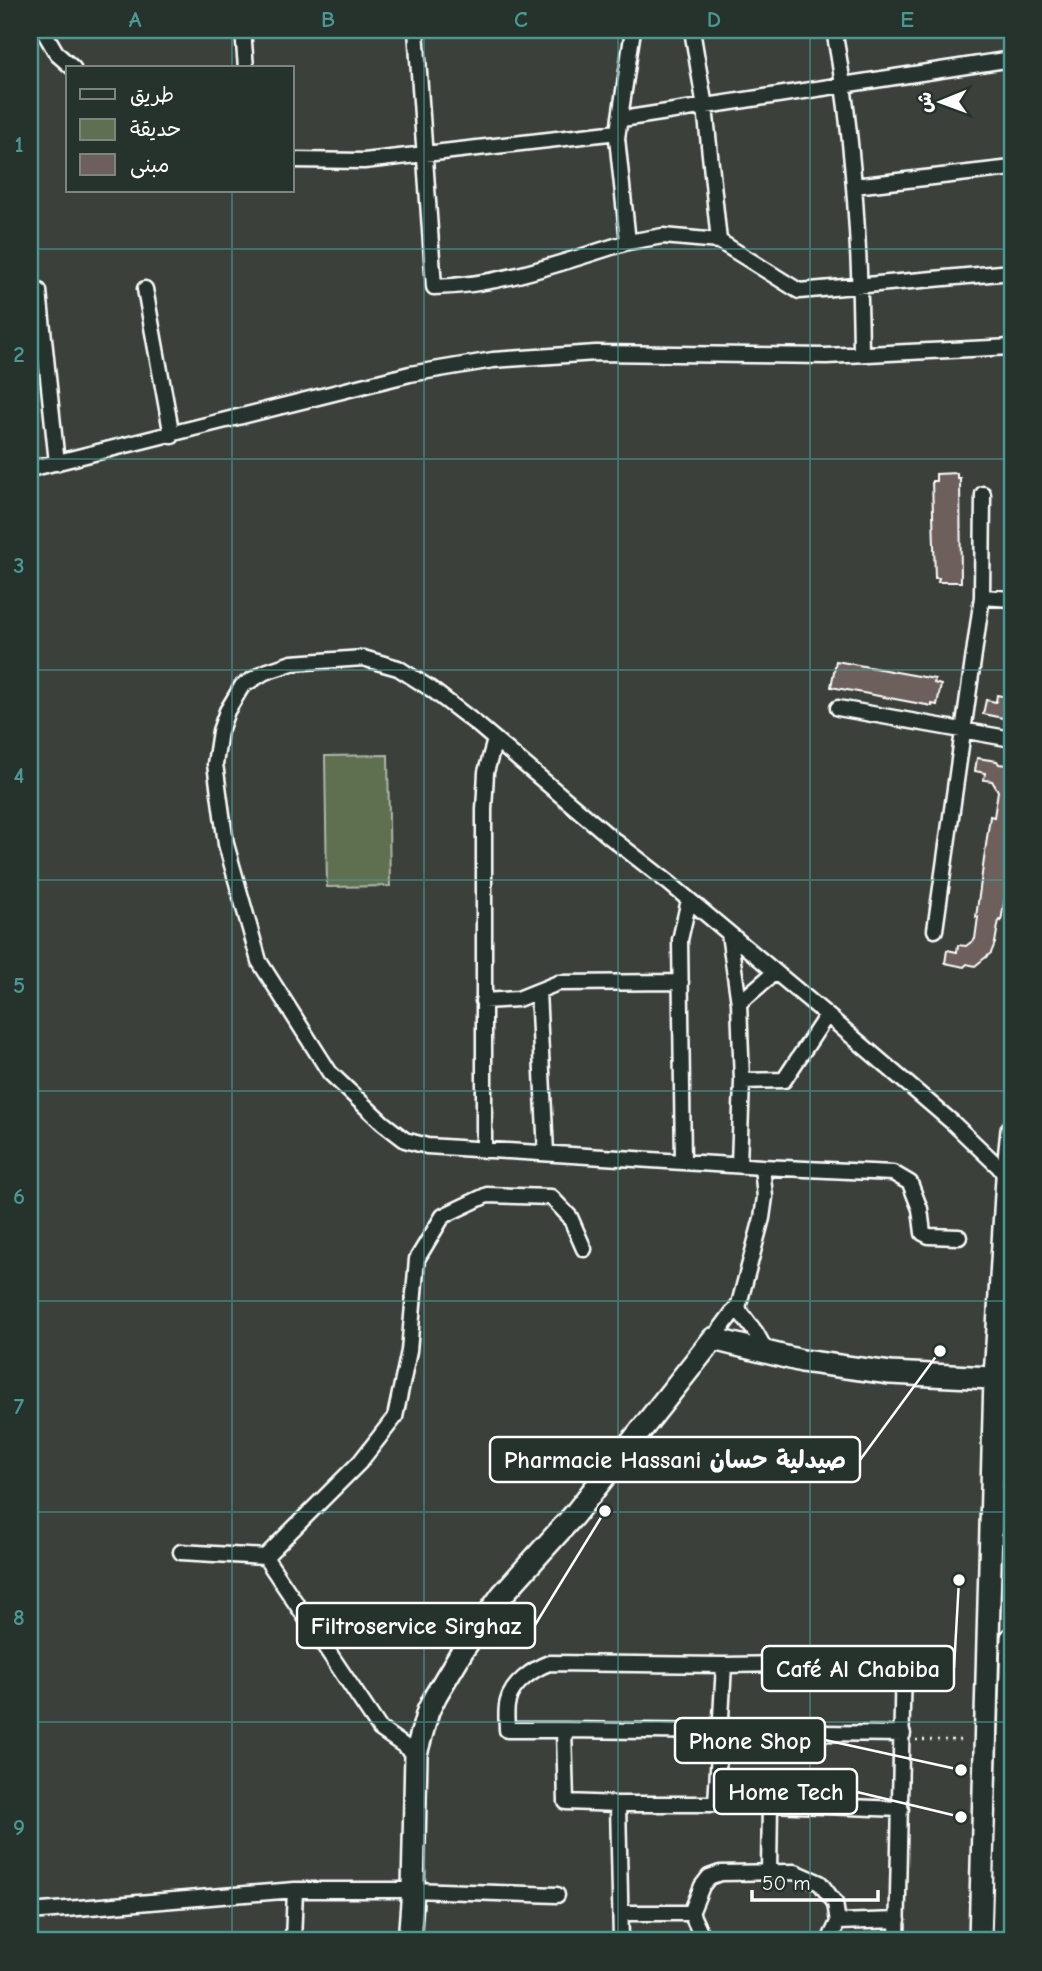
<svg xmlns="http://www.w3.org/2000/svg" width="1042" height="1971" viewBox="0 0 1042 1971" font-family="'Comic Neue','Playpen Sans Arabic',sans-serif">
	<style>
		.green { fill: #5f6f51; stroke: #afb7a8; stroke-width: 2 }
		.building { fill: #6d605c; stroke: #fff; stroke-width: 2 }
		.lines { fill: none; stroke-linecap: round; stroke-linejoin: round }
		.street-casing { stroke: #fff; stroke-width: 19 }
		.secondary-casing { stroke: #fff; stroke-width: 26 }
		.path { stroke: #fff; stroke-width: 2.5; stroke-dasharray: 2 5; stroke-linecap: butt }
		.street { stroke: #26332d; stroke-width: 14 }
		.secondary { stroke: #26332d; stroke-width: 21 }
		.grid { fill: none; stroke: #4b9892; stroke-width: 2; stroke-opacity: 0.55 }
		.leader { fill: none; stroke: #fff; stroke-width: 2.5 }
		.callout-dot { fill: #fff; stroke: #26332d; stroke-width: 2.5 }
		.callout { fill: #26332d; stroke: #fff; stroke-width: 2.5 }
		.callout-label { font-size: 24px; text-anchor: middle; font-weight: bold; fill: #fff }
		.neatline { fill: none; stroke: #4b9892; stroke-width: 2.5 }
		.grid-label { font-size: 23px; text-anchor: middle; font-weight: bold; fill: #4b9892 }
	</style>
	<rect width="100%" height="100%" fill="#3b403b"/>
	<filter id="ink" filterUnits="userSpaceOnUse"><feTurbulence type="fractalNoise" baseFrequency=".0143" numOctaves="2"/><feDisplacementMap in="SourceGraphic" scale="14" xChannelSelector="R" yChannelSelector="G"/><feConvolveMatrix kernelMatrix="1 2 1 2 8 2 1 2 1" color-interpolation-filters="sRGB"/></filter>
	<g filter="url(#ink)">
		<path class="green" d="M388 755 390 886 327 887 325 756Z"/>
		<path class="building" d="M957 473V478H960L961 582H938L939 578H935L932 481H936V474Z
			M836 661 935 679 934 683 941 685 937 705 932 704V706L831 687Z
			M997 695 1012 698V716L1005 715 1003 718 983 714 986 700 996 702Z
			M977 758 997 761 999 764 1007 765 1012 774V859L1001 921 999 920 995 943 991 953 975 966 967 964 964 967 945 963 947 950 957 952 958 945 966 946 975 939 978 917H976L990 816 994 817 998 791 992 781 984 780 985 773 975 771Z"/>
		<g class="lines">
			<g class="street-casing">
				<path id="street" d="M43 30 57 54 73 68
					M243 30 246 68
					M416 30 434 287C501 286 565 261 628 242
					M633 30 617 138 628 242 663 236 719 241 799 291 1012 272
					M692 30 705 107 719 241
					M834 30C854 137 860 245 861 354
					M622 119 1012 59
					M292 160 364 161 618 132
					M854 186 1012 168
					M145 289 172 436
					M39 291 57 463
					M30 469 410 374 493 360 596 353 826 356 1012 347
					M982 597 1012 599
					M838 708 1012 739
					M935 930 982 597 983 494
					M729 934 739 1003 774 973
					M538 991 546 1153
					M483 1001 518 999 558 983 681 982
					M742 1081 784 1080 827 1015
					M484 1150V810L486 772 495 740
					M683 1161 680 940 689 900
					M739 1164 742 1081 739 1003
					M762 1167 893 1173 910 1183 920 1209 923 1233 929 1236 959 1237
					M737 1308 756 1333 766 1351
					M713 1339 739 1304 762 1218 765 1197 762 1167 427 1146 405 1140 383 1123 330 1073 259 961 226 844 215 764 220 731 227 711 242 686 265 672 292 663 363 658 398 668 431 689 478 725 610 837 669 883 827 1015 952 1122 999 1167 1007 1178
					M181 1552 265 1557 380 1729 416 1754
					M265 1557 360 1462 395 1417 409 1351 417 1259 443 1216 487 1195 551 1197 570 1217 584 1249
					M564 1730H507C507 1721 505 1710 508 1701 512 1684 533 1669 549 1663L724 1665 903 1662 897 1941
					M618 1804 566 1802 564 1730 903 1734
					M716 1804 724 1665
					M769 1872 770 1804
					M30 1912 295 1890H413L557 1895
					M621 1913H691
					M838 1922 898 1920
					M293 1941 295 1890
					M621 1941 618 1804H770L901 1809
					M704 1941 691 1913 702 1886 709 1877 720 1873 795 1872 820 1883 835 1903 838 1922 829 1941"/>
			</g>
			<g class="secondary-casing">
				<path id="secondary" d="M409 1941 413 1890 416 1754 428 1711 436 1695 464 1648 502 1595 574 1515 713 1339 802 1361 890 1373 1012 1379
					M980 1941 995 1378 1007 1178 1012 1130
					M1003 1941 1012 1638"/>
			</g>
			<path class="path" d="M916 1740H965"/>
			<use href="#street" class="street"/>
			<use href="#secondary" class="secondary"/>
		</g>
	</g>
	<path class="grid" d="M232 30V68M424 30V1941M618 30V1941M810 30V1941M232 191V1941M30 249H1012M30 459H1012M30 670H1012M30 880H1012M30 1091H1012M30 1301H1012M30 1512H1012M30 1722H1012"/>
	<path class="leader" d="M940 1351L860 1460M605 1511L535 1625M959 1580L954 1668M961 1770L825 1740M961 1817L857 1792"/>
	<g class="callout-dot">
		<circle cx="940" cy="1351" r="7"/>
		<circle cx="605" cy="1511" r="7"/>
		<circle cx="959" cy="1580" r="7"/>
		<circle cx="961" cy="1770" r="7"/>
		<circle cx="961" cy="1817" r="7"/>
	</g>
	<g class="callout">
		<rect x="490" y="1437" width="370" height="45" rx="7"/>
		<rect x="297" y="1603" width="238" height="45" rx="7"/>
		<rect x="762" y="1646" width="192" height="45" rx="7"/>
		<rect x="675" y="1718" width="150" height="45" rx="7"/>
		<rect x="714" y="1769" width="143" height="45" rx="7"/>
	</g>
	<g class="callout-label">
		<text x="675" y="1468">Pharmacie Hassani صيدلية حسان</text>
		<text x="416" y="1634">Filtroservice Sirghaz</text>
		<text x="858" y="1677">Café Al Chabiba</text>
		<text x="750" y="1749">Phone Shop</text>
		<text x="786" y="1800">Home Tech</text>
	</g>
	<rect width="1042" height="1971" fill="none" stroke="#26332d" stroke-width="77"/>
	<rect x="66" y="66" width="228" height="126" fill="#26332d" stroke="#7d8581" stroke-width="2"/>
	<rect x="80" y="89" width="35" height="10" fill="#26332d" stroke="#7d8581" stroke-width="2"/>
	<text x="130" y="102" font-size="21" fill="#ffffff">طريق</text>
	<rect x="80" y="119" width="35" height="21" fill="#5f6f51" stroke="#7d8581" stroke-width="2"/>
	<text x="130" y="136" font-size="21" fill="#ffffff">حديقة</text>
	<rect x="80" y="154" width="35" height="21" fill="#6d605c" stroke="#7d8581" stroke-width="2"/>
	<text x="130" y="172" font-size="21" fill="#ffffff">مبنى</text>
	<g transform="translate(941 102) rotate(269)" stroke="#26332d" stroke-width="5" paint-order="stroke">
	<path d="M0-5L12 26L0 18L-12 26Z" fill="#ffffff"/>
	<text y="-10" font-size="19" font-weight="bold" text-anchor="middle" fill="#ffffff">ش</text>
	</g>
	<path d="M752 1890v10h126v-10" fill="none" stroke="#ffffff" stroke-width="3.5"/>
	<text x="762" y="1890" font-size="21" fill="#ffffff" stroke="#26332d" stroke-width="5" paint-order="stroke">50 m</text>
	<rect x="38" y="38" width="966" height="1894" class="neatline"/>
	<g class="grid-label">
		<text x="135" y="27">A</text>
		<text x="328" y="27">B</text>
		<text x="521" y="27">C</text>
		<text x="714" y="27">D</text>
		<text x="907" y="27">E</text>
		<text x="19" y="152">1</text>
		<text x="19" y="362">2</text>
		<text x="19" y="573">3</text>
		<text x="19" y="783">4</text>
		<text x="19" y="993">5</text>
		<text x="19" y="1204">6</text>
		<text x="19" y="1414">7</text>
		<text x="19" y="1625">8</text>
		<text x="19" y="1835">9</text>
	</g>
</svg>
